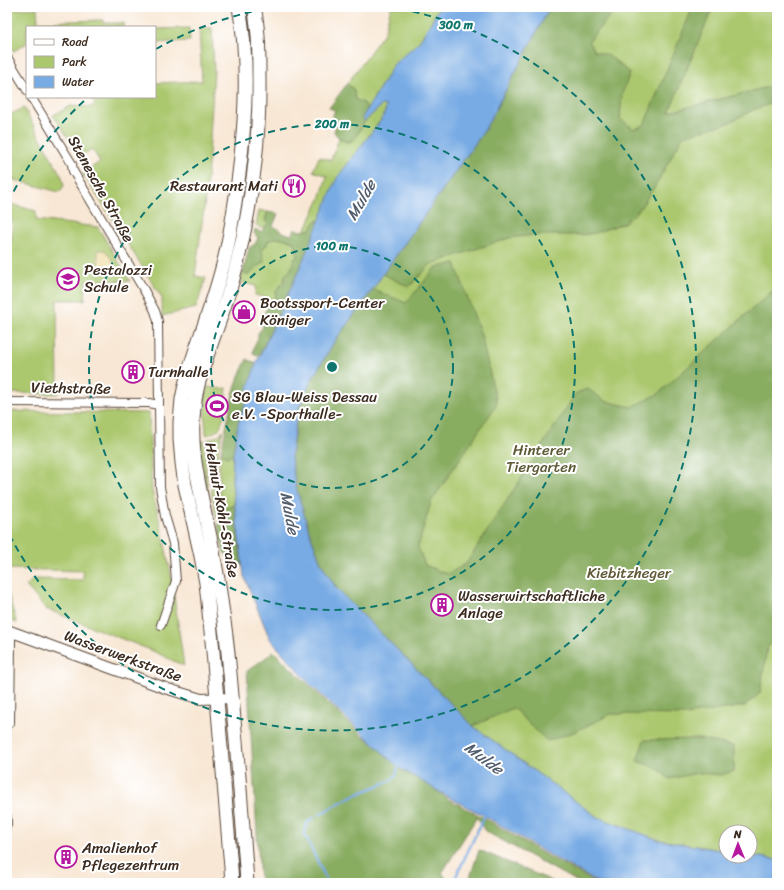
<svg xmlns="http://www.w3.org/2000/svg" width="784" height="890" viewBox="0 0 784 890" font-family="Sriracha,sans-serif">
	<style>
		.green { fill: #abc86e; stroke: #737946 }
		.forest { fill: #88ac61; stroke: #626b40 }
		.sand { fill: #eeda9e; stroke: #94825e }
		.water { fill: #78abe4; stroke: #5a6a81 }
		.lines { fill: none; stroke-linecap: round; stroke-linejoin: round }
		.stream { stroke: #78abe4; stroke-width: 2.5 }
		.minor-casing { stroke: #574639; stroke-width: 10 }
		.tertiary-casing { stroke: #574639; stroke-width: 12 }
		.primary-casing { stroke: #574639; stroke-width: 15 }
		.minor { stroke: #fff; stroke-width: 8 }
		.tertiary { stroke: #fff; stroke-width: 10 }
		.primary { stroke: #fff; stroke-width: 13 }
		.ring { fill: none; stroke: #0f766e; stroke-width: 2; stroke-dasharray: 7 5 }
		.labels { text-anchor: middle; dominant-baseline: central; stroke-width: 4; stroke-linejoin: round; paint-order: stroke }
		.poi-label { font-size: 15px; fill: #3b2a1e; stroke: #fff; text-anchor: start }
		.street-label { font-size: 15px; fill: #3b2a1e; stroke: #fff }
		.park-label { font-size: 15px; fill: #5d5936; stroke: #fff }
		.water-label { font-size: 16px; font-style: italic; fill: #535e6d; stroke: #fff }
		.centre { fill: #0f766e; stroke: #fff; stroke-width: 2 }
		.ring-label { font-size: 12px; text-anchor: middle; font-weight: bold; fill: #0f766e; stroke: #fff; stroke-width: 4; stroke-linejoin: round; paint-order: stroke }
	</style>
	<rect width="100%" height="100%" fill="#fff"/>
	<filter id="ink" filterUnits="userSpaceOnUse"><feTurbulence type="fractalNoise" baseFrequency=".025" numOctaves="2"/><feDisplacementMap in="SourceGraphic" scale="8" xChannelSelector="R" yChannelSelector="G"/><feConvolveMatrix kernelMatrix="1 2 1 2 8 2 1 2 1" color-interpolation-filters="sRGB"/></filter>
	<filter id="wash" filterUnits="userSpaceOnUse"><feTurbulence type="fractalNoise" baseFrequency=".012" numOctaves="4" result="noise"/><feDisplacementMap in="SourceGraphic" scale="16" xChannelSelector="R" yChannelSelector="G"/><feGaussianBlur stdDeviation="0.9" result="paint"/><feColorMatrix in="noise" values="0 0 0 0 0 0 0 0 0 0 0 0 0 0 0 0 0 1.4 0 .05"/><feComposite in="paint" operator="in"/></filter>
	<g filter="url(#wash)">
		<rect width="100%" height="100%" fill="#f8e7d4"/>
		<path class="green" d="M391 7H440L419 42 394 64 367 110 365 104 354 99V90L347 84 384 33Z
			M550 7H777V860L750 855V832H726V851L659 840 597 817 473 726 293 439 373 289 383 274 484 131Z
			M37 8 38 22 103 20V23H124V27H27V43L14 51 7 38V9Z
			M189 28 190 41 155 43V29Z
			M199 28H212L214 71 209 155 205 200 195 276 206 278 196 308 162 316V298L83 173 100 162 92 149 80 156 53 115 71 106 91 107 95 104 91 97H155V83L202 81Z
			M382 105 386 106 385 112 381 120 337 178 321 219 315 222 310 231 305 230 320 199 327 176 313 171 319 157 331 160 339 138 347 142 354 140 365 121Z
			M24 108 62 177 64 186 59 192 7 178V111L9 115Z
			M7 203 36 211V220L98 227 130 281H86L85 300H57L58 394 7 393V242L12 241V219L7 218Z
			M259 210 268 212 265 220 268 224 264 229 256 225Z
			M275 238H284L295 243 298 256 294 259 291 269 285 275 284 282 277 289 275 299 270 302 267 298 255 295 256 286 240 282 243 272 249 275 255 268 263 262V255L261 250 267 241Z
			M207 387 223 389 226 388H227C226 397 224 421 220 427 217 432 211 434 206 435L204 403Z
			M7 411 149 413 152 491 163 535 171 575 184 666 153 651 46 609 26 586 33 579 83 580V571L7 569Z
			M223 430C220 442 217 457 216 470 216 485 222 505 217 519L212 495 207 440 219 435Z
			M200 441H204V443L208 496 204 477 199 443Z
			M221 452 227 457 233 455 232 481 234 505 226 508 220 504 219 469Z
			M7 589 12 608 17 623 7 619Z"/>
		<path class="forest" d="M550 7H617L589 41 594 51 608 55 630 73 622 94 620 119 634 129 644 125 693 7H713L669 112 776 85 774 93 777 97V101L753 110 728 123 683 136 654 188 638 211 624 223 595 233 581 235H535L509 238 431 264 409 287 383 274 484 131Z
			M347 84 354 90 355 99 365 104 367 110 362 118 365 121 354 140 347 142 339 138 334 132 336 125 331 120 335 110 329 108Z
			M268 212 278 214 273 226 277 228 282 232 292 235 295 229 301 231 305 230H310L315 222 321 219 299 270 259 356 253 353 254 346 258 338V333L263 327 261 320 270 302 275 299 277 289 284 282 285 275 291 269 294 259 298 256 295 243C284 238 279 236 268 241L267 245 261 250 263 255 264 262 255 268 249 276 243 272 249 248 255 244 258 238 254 233 255 229 261 232 268 224 265 220Z
			M455 263 481 335 497 404 431 502 418 547 425 565 447 574 466 564 576 393 588 389 605 401 631 407 658 394 752 309 777 287V637L767 648 760 693 745 706 685 715 611 714 574 732 547 741 513 708 473 726 336 588 321 563 309 531 296 487 291 458 298 410 312 379 334 342 373 289 406 303 435 268Z
			M247 359 256 364 248 388 245 404 238 424 233 455 227 457 221 452 233 394 239 376Z
			M220 504 226 508 234 505 242 565 237 562 232 556 224 553 218 526 220 516Z
			M273 651 363 736 448 799 488 820 544 854 597 883H579L485 831 477 817 442 873 450 883H260L247 671 268 656Z
			M699 739 734 746V771L721 775 698 773 669 779 657 768 637 761 644 740Z
			M479 850 557 883H468Z"/>
		<path class="sand" d="M98 250H105L115 264 109 273 98 272Z"/>
		<path class="water" d="M440 7H550L484 131 383 274 373 289 334 342 312 379 298 410 293 439 291 458 296 487 309 531 321 563 336 588 473 726 597 817 659 840 726 851V856H750V855L777 860V883H599L544 852 485 816 450 798 398 767 309 683 270 639 244 576 234 501 232 481 233 455 238 424 245 404 248 388 256 364 299 270 337 178 381 120 385 112 386 106 382 105 365 121 362 118 394 64 419 42Z"/>
		<g class="lines">
			<path class="stream" d="M320 814 350 797 392 780 396 775 398 767
				M314 817C307 822 304 826 305 835L328 883
				M453 883 485 815"/>
		</g>
	</g>
	<g filter="url(#ink)">
		<g class="lines">
			<g class="minor-casing">
				<path id="minor" d="M7 57 27 90
					M31 97 72 164 73 171 144 290 155 311 158 321 160 487 165 516 173 543 176 581 161 625
					M7 402 149 403 158 405
					M7 723H10L11 639 13 632
					M7 825V817"/>
			</g>
			<g class="tertiary-casing">
				<path id="tertiary" d="M7 630 168 689 201 699 232 698"/>
			</g>
			<g class="primary-casing">
				<path id="primary" d="M232 883 231 868 213 651 206 583 201 556 185 485 182 463 180 440V422L182 399 185 385C195 347 211 310 221 272 229 245 233 216 237 189 245 131 250 64 239 7
					M247 883C244 836 240 789 236 741 232 701 230 661 224 621 221 596 217 571 212 546 201 491 184 442 198 385 208 348 224 313 234 275 251 210 260 144 259 77 259 54 259 30 254 7"/>
			</g>
			<use href="#minor" class="minor"/>
			<use href="#tertiary" class="tertiary"/>
			<use href="#primary" class="primary"/>
		</g>
	</g>
	<g class="ring">
		<circle cx="332" cy="367" r="121"/>
		<circle cx="332" cy="367" r="243"/>
		<path d="M8 202A364 364 0 0 1 86 99M156 49A364 364 0 0 1 275 7M389 7A364 364 0 1 1 8 532"/>
	</g>
	<defs>
		<g id="restaurant-ring" transform="scale(1.15)"><circle r="9.5" fill="#fff" stroke="#b5179e" stroke-width="1.5"/><path d="M-5-6h1v4h1v-4h1v4h1v-4h1v5L-1.5 .5V6h-2V.5L-5-1ZM5-6V6H3V1.5H1.5Q1.5-4 5-6Z" fill="#b5179e"/></g>
		<g id="school-ring" transform="scale(1.15)"><circle r="9.5" fill="#fff" stroke="#b5179e" stroke-width="1.5"/><path d="M0-5L7-2L0 1L-7-2ZM-4 1L0 2.5L4 1V4Q0 6-4 4Z" fill="#b5179e"/></g>
		<g id="shop-ring" transform="scale(1.15)"><circle r="9.5" fill="#fff" stroke="#b5179e" stroke-width="1.5"/><path d="M-5-2.5h2.3a2.7 3.5 0 0 1 5.4 0H5L5.5 6h-11ZM-1.5-2.5h3a1.5 2.3 0 0 0-3 0Z" fill="#b5179e"/></g>
		<g id="building-ring" transform="scale(1.15)"><circle r="9.5" fill="#fff" stroke="#b5179e" stroke-width="1.5"/><path d="M-4-6H4V6H1V3H-1V6H-4ZM-2.5-4.3h1.7v1.8h-1.7ZM.8-4.3h1.7v1.8H.8ZM-2.5-1h1.7V.8h-1.7ZM.8-1h1.7V.8H.8Z" fill="#b5179e"/></g>
		<g id="stadium-ring" transform="scale(1.15)"><circle r="9.5" fill="#fff" stroke="#b5179e" stroke-width="1.5"/><path d="M0-5a6.5 5 0 1 0 0 10a6.5 5 0 1 0 0-10ZM-3.5-1.8h7v3.6h-7Z" fill="#b5179e"/></g>
	</defs>
	<g fill-rule="evenodd">
		<use href="#restaurant-ring" x="294" y="186"/>
		<use href="#school-ring" x="68" y="279"/>
		<use href="#shop-ring" x="244" y="312"/>
		<use href="#building-ring" x="133" y="372"/>
		<use href="#stadium-ring" x="217" y="406"/>
		<use href="#building-ring" x="442" y="605"/>
		<use href="#building-ring" x="66" y="857"/>
	</g>
	<g class="labels">
		<g class="poi-label">
			<text x="278" y="186" text-anchor="end">Restaurant Mati</text>
			<text x="84" y="270">Pestalozzi<tspan x="84" dy="17">Schule</tspan></text>
			<text x="260" y="303">Bootssport-Center<tspan x="260" dy="17">Königer</tspan></text>
			<text x="148" y="372">Turnhalle</text>
			<text x="232" y="397">SG Blau-Weiss Dessau<tspan x="232" dy="17">e.V. -Sporthalle-</tspan></text>
			<text x="458" y="596">Wasserwirtschaftliche<tspan x="458" dy="17">Anlage</tspan></text>
			<text x="82" y="848">Amalienhof<tspan x="82" dy="17">Pflegezentrum</tspan></text>
		</g>
		<g class="street-label">
			<text transform="translate(101 189) rotate(61)">Stenesche Straße</text>
			<text transform="translate(71 388) rotate(1)">Viethstraße</text>
			<text transform="translate(222 510) rotate(80)">Helmut-Kohl-Straße</text>
			<text transform="translate(123 656) rotate(20)">Wasserwerkstraße</text>
		</g>
		<g class="park-label">
			<text x="541" y="450">Hinterer<tspan x="541" dy="17">Tiergarten</tspan></text>
			<text x="629" y="573">Kiebitzheger</text>
		</g>
		<g class="water-label">
			<text transform="translate(361 200) rotate(-60)">Mulde</text>
			<text transform="translate(290 513) rotate(79)">Mulde</text>
			<text transform="translate(484 758) rotate(37)">Mulde</text>
		</g>
	</g>
	<circle cx="332" cy="367" r="6" class="centre"/>
	<g class="ring-label">
		<text x="456" y="29">300 m</text>
		<text x="332" y="128">200 m</text>
		<text x="332" y="250">100 m</text>
	</g>
	<rect width="784" height="890" fill="none" stroke="#fff" stroke-width="24"/>
	<rect x="26" y="26" width="130" height="72" fill="#ffffff" stroke="#b1aaa5"/>
	<rect x="34" y="39" width="20" height="6" fill="#ffffff" stroke="#b1aaa5"/>
	<text x="62" y="46" font-size="12" fill="#3b2a1e">Road</text>
	<rect x="34" y="56" width="20" height="12" fill="#abc86e" stroke="#b1aaa5"/>
	<text x="62" y="66" font-size="12" fill="#3b2a1e">Park</text>
	<rect x="34" y="76" width="20" height="12" fill="#78abe4" stroke="#b1aaa5"/>
	<text x="62" y="86" font-size="12" fill="#3b2a1e">Water</text>
	<g transform="translate(738 844) rotate(359)"><circle r="19" fill="#ffffff" stroke="#b1aaa5"/>
	<path d="M0-3L7 15L0 10L-7 15Z" fill="#b5179e"/>
	<text y="-6" font-size="11" font-weight="bold" text-anchor="middle" fill="#3b2a1e">N</text>
	</g>
</svg>
